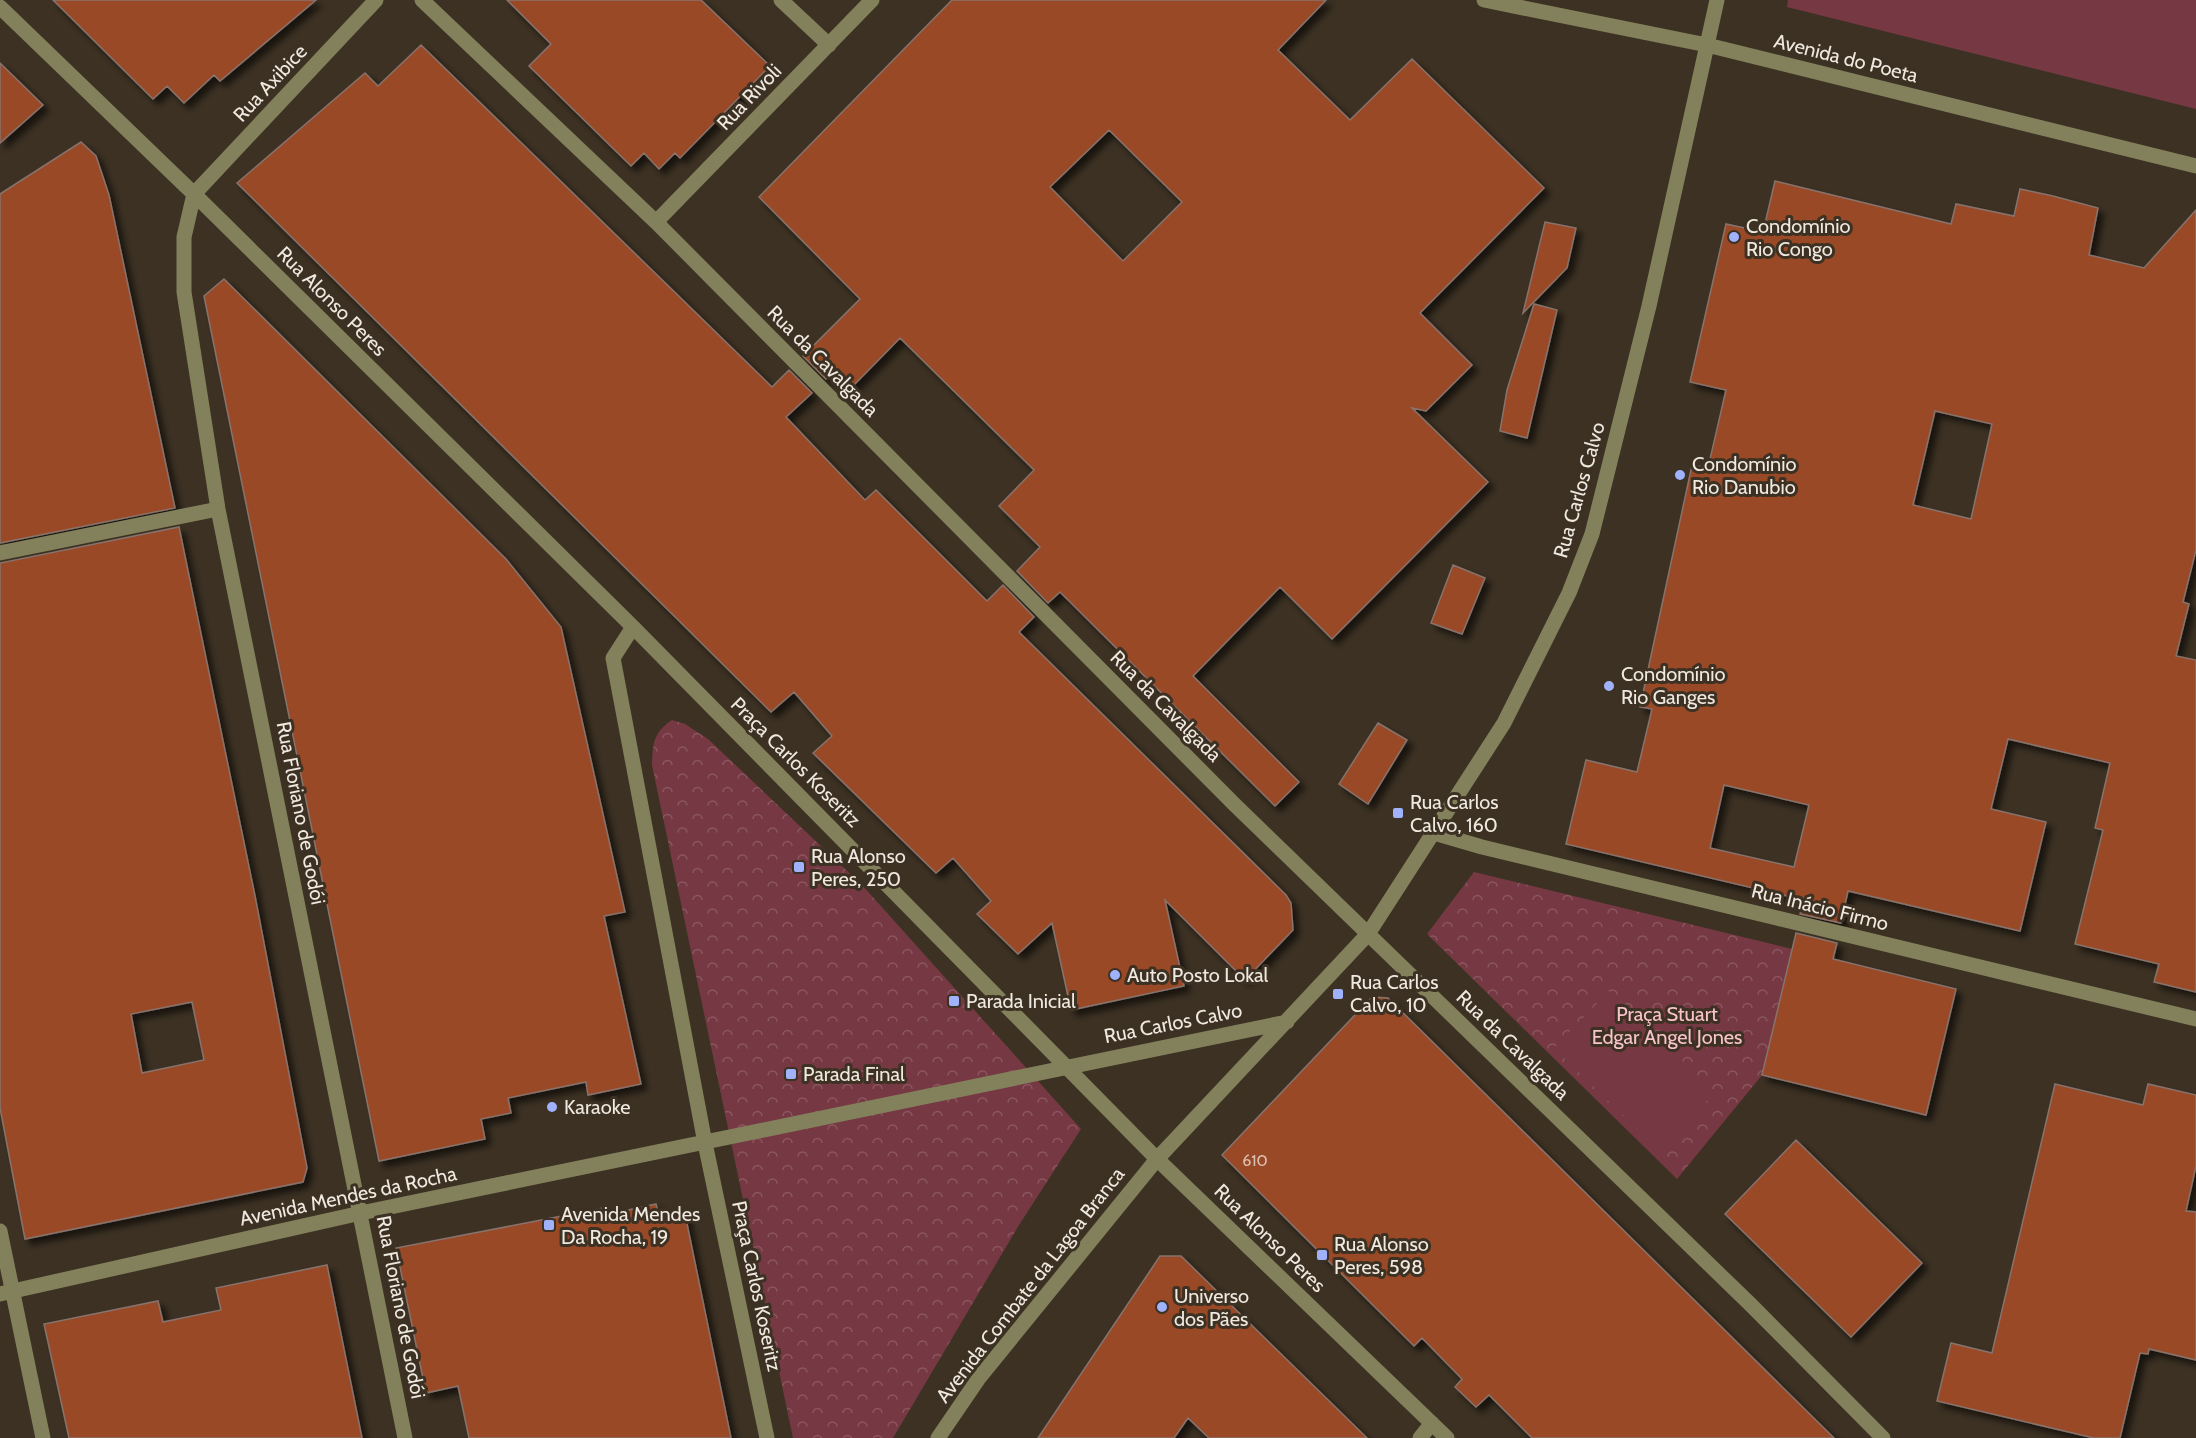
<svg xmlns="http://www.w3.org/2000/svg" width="2196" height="1438" viewBox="0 0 2196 1438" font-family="Cabin,sans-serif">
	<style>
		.forest { fill: url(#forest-crowns) }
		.pitch { fill: #763944 }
		.building { fill: #9a4826; stroke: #88736c; stroke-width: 1.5; fill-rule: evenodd; filter: url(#shadow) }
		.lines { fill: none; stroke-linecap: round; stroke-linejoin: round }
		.minor { stroke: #83815b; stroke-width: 15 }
		.poi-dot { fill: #a1b2fd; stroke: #3c3123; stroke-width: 2 }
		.labels { text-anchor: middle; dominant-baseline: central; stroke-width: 6; stroke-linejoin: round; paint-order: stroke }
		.number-label { font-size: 16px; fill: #dac1b2 }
		.street-label { font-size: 20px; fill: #f0e9e0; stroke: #3c3123 }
		.poi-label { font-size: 20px; fill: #f0e9e0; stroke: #3c3123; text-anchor: start }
		.park-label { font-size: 20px; fill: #f8c3ca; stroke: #3c3123 }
	</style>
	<defs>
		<pattern id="forest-crowns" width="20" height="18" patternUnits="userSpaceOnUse" patternTransform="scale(1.5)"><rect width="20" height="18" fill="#763944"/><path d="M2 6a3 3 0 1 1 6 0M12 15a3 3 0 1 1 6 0" fill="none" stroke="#8a565f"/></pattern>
		<filter id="shadow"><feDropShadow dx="5.5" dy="5.5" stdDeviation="3" flood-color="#0009"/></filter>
	</defs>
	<rect width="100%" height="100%" fill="#3c3123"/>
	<path class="forest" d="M672 720 685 724 708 739 862 885 1081 1129 1019 1225 893 1438H793L652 765C653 743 653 733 672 720Z
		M1474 872 1792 949 1762 1075 1677 1179 1427 934Z"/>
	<path class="pitch" d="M1788 0H2196V109L1787 7Z
		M1609 991 1715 1092 1660 1151 1554 1048Z"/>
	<path class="building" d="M53 0H316L220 81 214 75 184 103 167 86 153 99Z
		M507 0H701L770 66 680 158 675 153 659 169 644 153 631 166 529 66 551 44Z
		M952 0H1326L1278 50 1350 120 1412 59 1544 188 1420 313 1472 365 1426 411 1412 408 1488 482 1332 639 1280 587 1193 676 1299 782 1275 806 1060 592 1048 603 1017 571 1040 547 999 506 1034 470 900 338 852 387 835 370 826 379 803 356 860 299 759 197ZM1109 130 1182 202 1123 261 1050 187Z
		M421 45 772 387 789 370 812 393 786 417 865 500 876 490 987 601 1003 585 1034 617 1019 632 1286 895 1291 903 1293 930 1245 980 1165 900 1184 986 1071 1010 1052 923 1018 954 977 914 991 901 953 858 936 873 813 753 832 736 794 692 771 712 237 183 365 73 378 86Z
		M0 63 43 105 0 143Z
		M81 142 96 156 109 195 175 508 0 543V194Z
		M1775 181 1951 224 1956 204 2014 216 2020 189 2053 196 2098 208 2089 255 2144 268 2196 210V550L2183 602 2189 604 2176 656 2196 660V992L2154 982 2159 964 2075 944 2103 830 2095 828 2110 763 2008 739 1991 809 2046 822 2020 931 1848 891 1841 923 1800 914 1804 900 1566 844 1586 760 1637 772 1652 709 1640 707 1692 465 1708 468 1726 390 1690 382 1726 224 1763 232ZM1935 411 1992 424 1971 519 1913 505ZM1724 785 1809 805 1794 867 1710 848Z
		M1545 222 1576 228 1567 268 1523 313Z
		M224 279 506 559 561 627 625 912 604 916 641 1084 588 1095 586 1082 508 1098 511 1113 481 1119 485 1139 379 1161 204 296Z
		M1534 304 1557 310 1527 438 1500 431 1507 390Z
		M179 527 255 896 307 1168 303 1182 25 1239 0 1108V563ZM192 1002 204 1060 142 1073 131 1014Z
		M1453 565 1485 578 1462 634 1431 623Z
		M1378 723 1407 740 1368 804 1339 784Z
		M1796 933 1837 943 1833 959 1956 989 1926 1115 1762 1075Z
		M1372 997 1388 998 1834 1438H1532L1489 1395 1476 1407 1455 1387 1462 1379 1422 1338 1414 1346 1222 1155Z
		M2055 1084 2143 1105 2148 1084 2196 1095V1166L2186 1211 2196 1212V1360L2149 1349 2148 1354 2140 1353 2120 1438H2094L1937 1401 1951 1343 1992 1353Z
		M1796 1140 1922 1263 1851 1337 1725 1214Z
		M656 1204 660 1220 685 1214 731 1438H469L458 1386 426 1393 396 1248 604 1208 605 1215Z
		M1160 1256H1181L1367 1438H1209L1188 1418 1174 1438H1038Z
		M327 1265 362 1438H69L44 1324 158 1301 163 1322 221 1310 216 1288Z"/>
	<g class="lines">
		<path class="minor" d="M376 0 194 194 184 237V292L218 509 405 1438
			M422 0 656 222 1234 804 1750 1304 1883 1438
			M781 0 829 45
			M1484 0 1707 45 2196 166
			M0 7 194 194 633 627 1157 1159 1447 1438
			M656 222 872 0
			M0 553 218 509
			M633 627 613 658 705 1143 767 1438
			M1434 833 1482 847 2196 1019
			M0 1231 43 1438
			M0 1294 361 1213 1287 1022
			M938 1438 979 1378 1157 1159 1368 934 1504 723 1569 593 1592 534 1649 306 1717 0
			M1420 1438 1432 1423"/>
	</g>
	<g class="poi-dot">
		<circle cx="1734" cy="237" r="6"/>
		<circle cx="1680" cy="475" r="6"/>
		<circle cx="1609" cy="686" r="6"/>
		<rect x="1392" y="807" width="12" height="12" rx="3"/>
		<rect x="793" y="861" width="12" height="12" rx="3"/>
		<circle cx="1115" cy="975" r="6"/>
		<rect x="1332" y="988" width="12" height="12" rx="3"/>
		<rect x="948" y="995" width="12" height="12" rx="3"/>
		<rect x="785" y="1068" width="12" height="12" rx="3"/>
		<circle cx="552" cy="1107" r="6"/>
		<rect x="543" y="1219" width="12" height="12" rx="3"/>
		<rect x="1316" y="1249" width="12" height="12" rx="3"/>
		<circle cx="1162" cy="1307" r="6"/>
	</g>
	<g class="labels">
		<g class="number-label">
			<text x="1255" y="1160">610</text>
		</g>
		<g class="street-label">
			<text transform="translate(1846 58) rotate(14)">Avenida do Poeta</text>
			<text transform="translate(270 83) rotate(-47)">Rua Axibice</text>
			<text transform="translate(749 97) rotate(-46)">Rua Rivoli</text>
			<text transform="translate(332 301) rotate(45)">Rua Alonso Peres</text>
			<text transform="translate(823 361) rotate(45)">Rua da Cavalgada</text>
			<text transform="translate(1579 490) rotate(-74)">Rua Carlos Calvo</text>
			<text transform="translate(1166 706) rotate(45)">Rua da Cavalgada</text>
			<text transform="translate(796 762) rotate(45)">Praça Carlos Koseritz</text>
			<text transform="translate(301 813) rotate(79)">Rua Floriano de Godói</text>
			<text transform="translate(1820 907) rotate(14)">Rua Inácio Firmo</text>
			<text transform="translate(1173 1023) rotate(-11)">Rua Carlos Calvo</text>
			<text transform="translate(1513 1045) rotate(44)">Rua da Cavalgada</text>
			<text transform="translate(348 1196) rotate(-12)">Avenida Mendes da Rocha</text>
			<text transform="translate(1270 1238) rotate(44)">Rua Alonso Peres</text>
			<text transform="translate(1030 1285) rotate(-52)">Avenida Combate da Lagoa Branca</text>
			<text transform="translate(757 1286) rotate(78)">Praça Carlos Koseritz</text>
			<text transform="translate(401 1307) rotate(79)">Rua Floriano de Godói</text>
		</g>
		<g class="poi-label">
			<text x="1746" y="226">Condomínio<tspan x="1746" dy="23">Rio Congo</tspan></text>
			<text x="1692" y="464">Condomínio<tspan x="1692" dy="23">Rio Danubio</tspan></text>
			<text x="1621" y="674">Condomínio<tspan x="1621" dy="23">Rio Ganges</tspan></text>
			<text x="1410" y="802">Rua Carlos<tspan x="1410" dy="23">Calvo, 160</tspan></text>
			<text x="811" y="856">Rua Alonso<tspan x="811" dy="23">Peres, 250</tspan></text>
			<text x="1127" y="975">Auto Posto Lokal</text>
			<text x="1350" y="982">Rua Carlos<tspan x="1350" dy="23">Calvo, 10</tspan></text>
			<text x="966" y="1001">Parada Inicial</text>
			<text x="803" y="1074">Parada Final</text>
			<text x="564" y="1107">Karaoke</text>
			<text x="561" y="1214">Avenida Mendes<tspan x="561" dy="23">Da Rocha, 19</tspan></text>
			<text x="1334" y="1244">Rua Alonso<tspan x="1334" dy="23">Peres, 598</tspan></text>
			<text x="1174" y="1296">Universo<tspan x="1174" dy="23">dos Pães</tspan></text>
		</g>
		<g class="park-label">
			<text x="1667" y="1014">Praça Stuart<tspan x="1667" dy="23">Edgar Angel Jones</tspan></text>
		</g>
	</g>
</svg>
